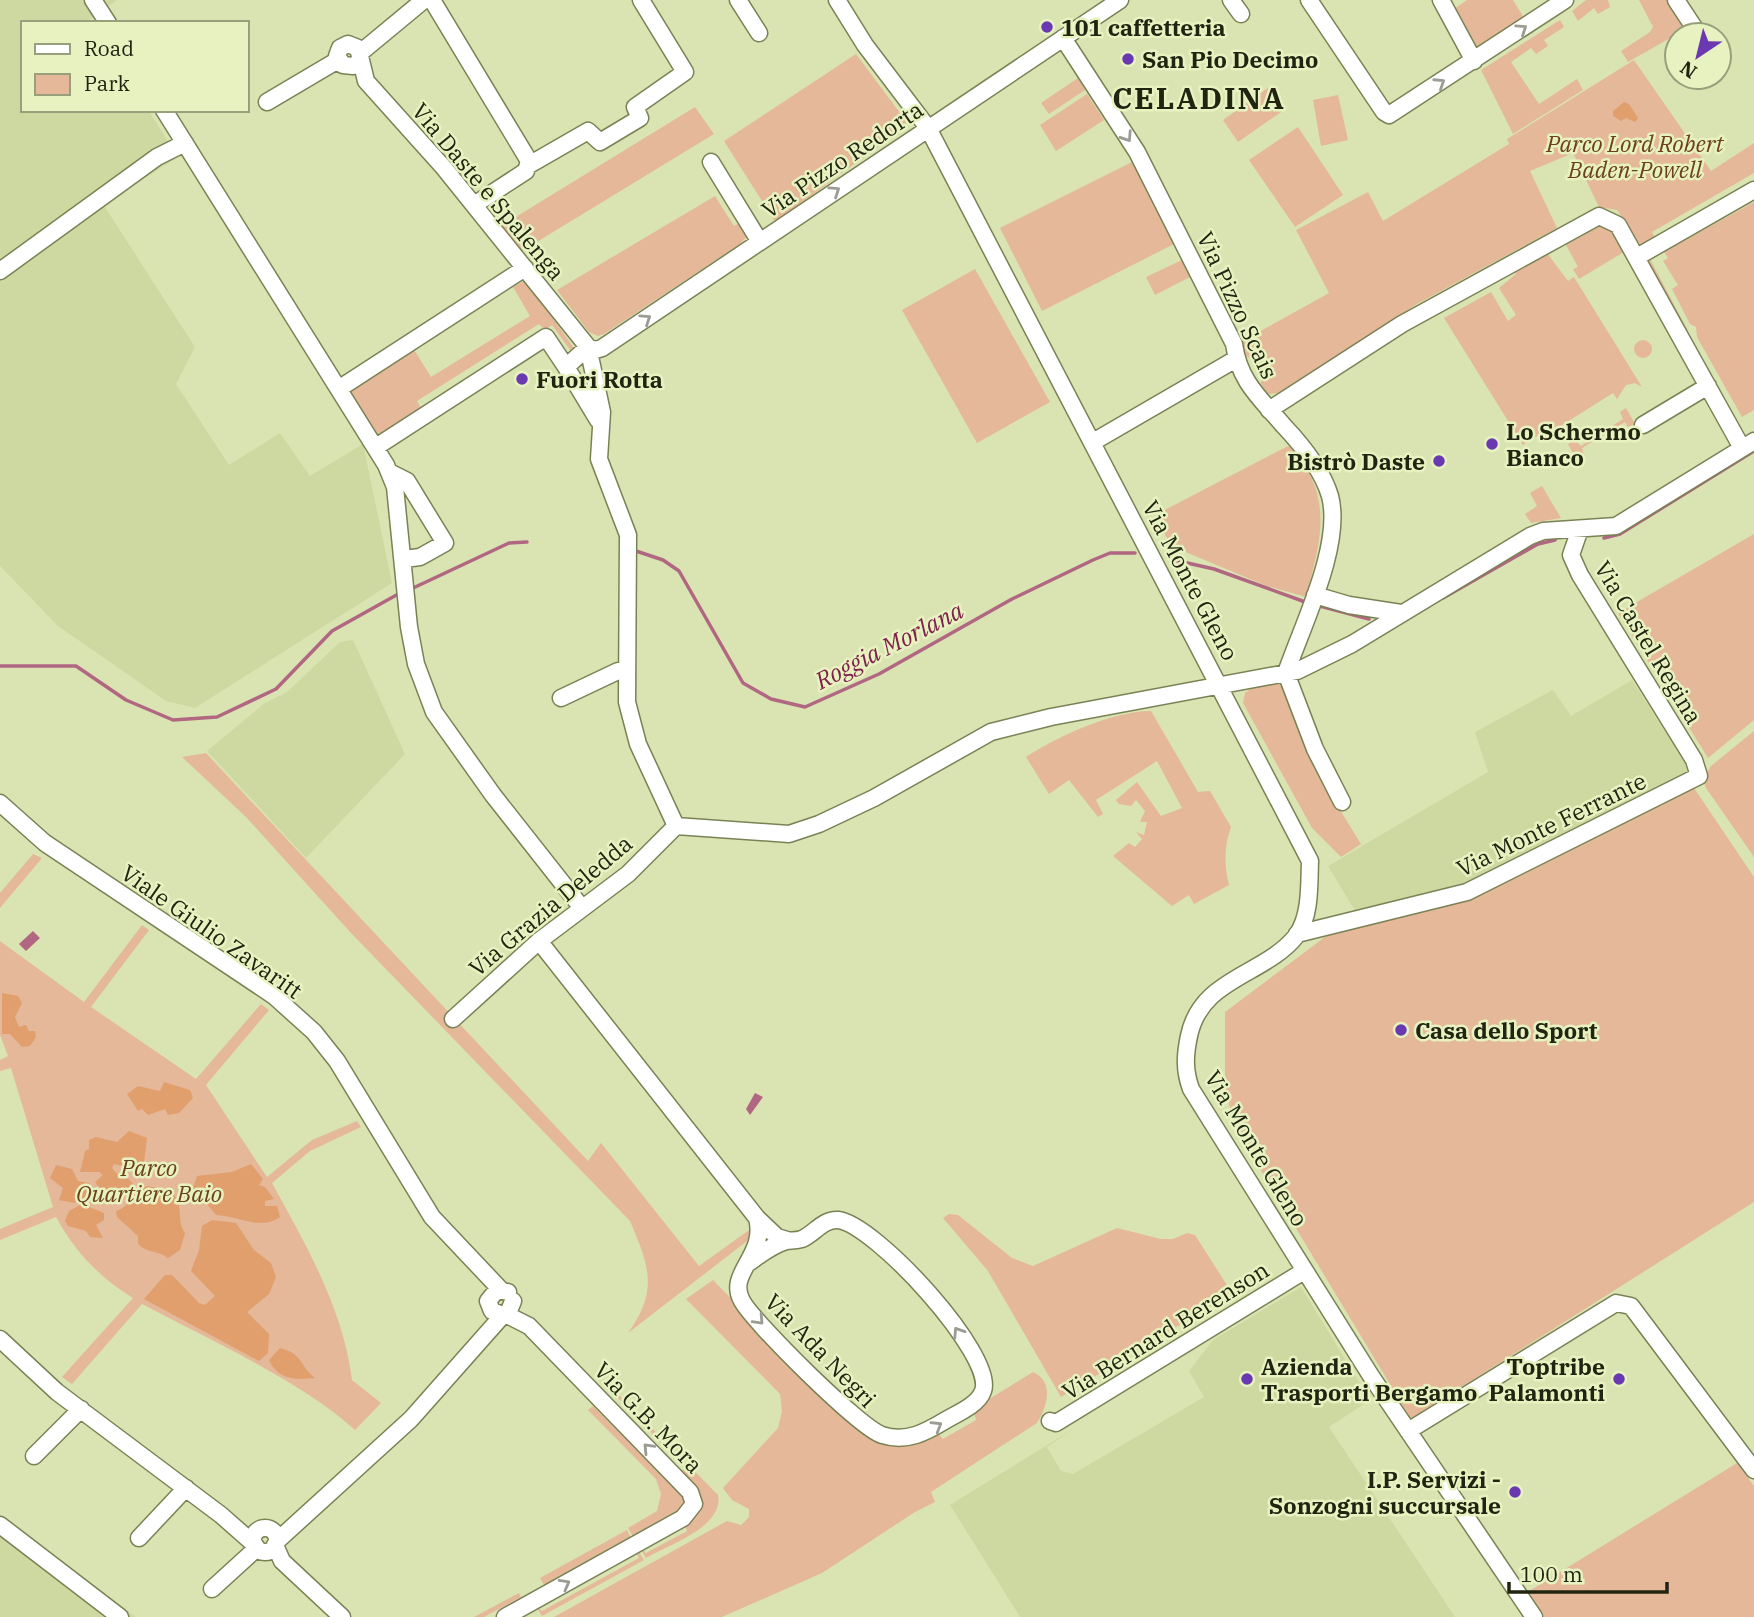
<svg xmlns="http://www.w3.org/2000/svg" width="1754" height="1617" viewBox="0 0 1754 1617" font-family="'IBM Plex Serif',serif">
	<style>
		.built { fill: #cdd9a0 }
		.green { fill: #e4b899 }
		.forest { fill: #e19f6d }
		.water { fill: #b16681 }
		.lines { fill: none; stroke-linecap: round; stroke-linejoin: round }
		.stream { stroke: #b16681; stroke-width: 3.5 }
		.minor-casing { stroke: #798254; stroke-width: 19 }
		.minor { stroke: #fff; stroke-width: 16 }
		.oneway { stroke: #9b9c94 }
		.poi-dot { fill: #6a39b1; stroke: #e7f2c0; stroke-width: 2.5 }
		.labels { text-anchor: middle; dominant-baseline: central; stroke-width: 5; stroke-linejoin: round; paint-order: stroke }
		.poi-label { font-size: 23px; font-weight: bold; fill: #202411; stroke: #e7f2c0; text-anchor: start }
		.park-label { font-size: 23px; font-style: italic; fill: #6c401b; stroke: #e7f2c0 }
		.street-label { font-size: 23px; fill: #202411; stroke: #e7f2c0 }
		.water-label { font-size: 24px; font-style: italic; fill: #7e214a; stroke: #e7f2c0 }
		.district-label { font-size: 30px; font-weight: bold; letter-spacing: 2px; fill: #202411; stroke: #e7f2c0 }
	</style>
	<rect width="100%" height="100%" fill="#dae4b3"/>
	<path class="built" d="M0 0H117L90 19 92 23H23V110H148L178 157 103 204 195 347 176 384 229 465 280 433 310 476 363 444 392 583 195 708 166 701 58 626 0 566Z
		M353 640 405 754 306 858 207 751 265 703 287 692 340 642Z
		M1632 680 1692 775 1467 884 1357 914 1328 866 1488 772 1475 732 1553 690 1571 716Z
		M1301 1287 1370 1400 1329 1427 1455 1617H1020L950 1505 1075 1428 1047 1447 1061 1471 1073 1474 1204 1397 1189 1371 1213 1340Z
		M0 1514 136 1617H0Z"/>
	<path class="green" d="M1467 0H1513L1524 18 1476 47 1454 9Z
		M1586 0H1608L1610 7 1598 14 1594 8 1578 21 1572 11Z
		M1639 0H1667L1686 29 1628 62 1621 51 1650 32 1653 27Z
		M1560 20 1564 27 1544 40 1548 46 1536 54 1531 48 1511 62 1539 104 1577 79 1583 90 1513 134 1481 70Z
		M856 54 906 121V126L778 220H774L724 141Z
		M1634 60 1711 171 1754 143V173L1652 232 1656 240 1645 245 1640 244 1617 210 1599 207 1573 153 1530 171 1557 228 1417 304 1281 393 1268 394 1261 384 1262 366 1245 355 1239 343 1329 293 1296 230 1368 192 1383 221 1509 144 1507 139Z
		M1078 78 1085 90 1049 114 1041 103Z
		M1269 87 1284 110 1238 142 1223 120Z
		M1087 94 1104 120 1056 151 1040 125Z
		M1338 95 1348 140 1321 146 1313 100Z
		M695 107 714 134 522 251 501 226Z
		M1298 127 1343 195 1295 227 1249 160Z
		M1132 162 1174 244 1042 311 1000 228Z
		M715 196 734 226 741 222 749 234 740 244 604 334 598 336 589 332 557 290Z
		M1754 202V410L1742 417 1697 337 1696 327 1690 324 1672 289 1678 285 1663 261 1668 258 1664 252Z
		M1600 226 1612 230 1624 252 1579 279 1573 269 1578 267 1566 245Z
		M1547 253 1568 281 1574 277 1642 387 1635 383 1626 385 1617 399 1613 393 1559 427 1563 435 1557 442 1548 429 1523 445 1444 318 1491 292 1508 321 1516 315 1499 288 1516 274 1515 271Z
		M1650 259 1688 331 1684 333 1649 268Z
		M1182 260 1190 277 1155 295 1146 277Z
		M975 269 1050 402 977 443 902 310Z
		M526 280 576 351 573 354 552 325 545 330 539 324 417 401 423 412 380 439 351 398 349 392 354 386 413 348 431 377 530 316 513 287Z
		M1634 349a9 9 0 1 1 18 0a9 9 0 1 1-18 0Z
		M1626 408 1635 424 1628 427 1625 422 1582 448 1584 456 1576 459 1568 444 1575 440 1581 446 1623 419 1620 412Z
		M1290 445C1334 497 1322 536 1306 597L1267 586 1171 546 1155 515Z
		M1542 486 1561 518 1531 523 1525 514 1537 506 1530 493Z
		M1754 534V720L1708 758 1618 613Z
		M1280 683 1324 784 1361 844 1341 857 1312 828 1243 703 1245 693 1253 687Z
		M1151 711 1198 792 1210 791 1231 827C1224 846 1224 865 1229 885L1194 904 1189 895 1172 906 1113 856 1129 843 1135 847 1142 839 1136 832 1144 835 1147 822H1140L1145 811 1136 800 1131 806 1119 804 1116 800 1137 782 1161 816 1182 808 1157 761 1096 800 1103 814 1098 817 1069 780 1049 794 1026 757C1058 736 1113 711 1151 711Z
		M1754 731V857L1706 788 1703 779 1711 766Z
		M206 753 588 1161 601 1143 699 1266 752 1228 751 1238 628 1333C659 1290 649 1266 630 1221L351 933 246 817 182 757Z
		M1694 788 1754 877V1202L1411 1419 1233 1124 1225 1084V1012L1325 937 1567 848Z
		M33 854 42 858 0 908V893Z
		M142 925 149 930 91 1007 196 1079 261 1004 269 1010 206 1085 267 1177 312 1140 357 1121 361 1127 310 1151 272 1183C306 1245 343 1308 352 1380L381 1403 355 1430C301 1381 208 1339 142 1304L72 1384 62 1377 133 1298C99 1277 75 1252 56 1217L0 1240V1229L53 1207 11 1068 0 1071V1060L8 1056 0 1035V941L84 1002Z
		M949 1214 958 1215 1012 1258 1033 1266 1117 1228 1161 1239H1173L1187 1233 1195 1235 1232 1293 1061 1397 988 1271 943 1218Z
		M713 1280 859 1428 876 1438 936 1431 943 1439 976 1420 973 1409 1033 1372C1055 1382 1047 1407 1037 1423L931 1492 935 1502 915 1512 822 1573 722 1617H554L727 1521 741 1525 749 1517V1509L732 1500 723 1488 778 1428 782 1411 780 1394 686 1299Z
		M617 1393 718 1495C724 1527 668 1545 646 1558L640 1548 646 1553 687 1531 684 1524 696 1515 700 1506 680 1473 685 1468 615 1395Z
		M593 1406 673 1487 676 1485 689 1502 678 1515 676 1511 636 1534 638 1538 635 1540 628 1528 657 1511 661 1494 656 1479 588 1410Z
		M1737 1463 1754 1486V1617H1543L1526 1593Z
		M627 1530 632 1540 628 1538 544 1585 540 1578Z
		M637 1549 644 1560 542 1616 536 1606 542 1611 639 1558 635 1550Z
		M519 1593 521 1597 484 1617H474Z"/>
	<path class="forest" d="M1624 102 1629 104 1638 118 1635 122 1626 118 1621 121 1613 116V111Z
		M2 993 18 996 22 1003 15 1017 19 1027 26 1025 29 1031H35L36 1037 30 1046 22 1047 10 1034H2Z
		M164 1082 190 1090 193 1098 179 1113 168 1115 165 1109 148 1115 142 1109 138 1111 127 1094 138 1086 160 1091Z
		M129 1131 147 1138 144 1162C135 1172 124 1166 114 1164L112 1168 117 1174 122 1172 136 1187 125 1196 117 1193 106 1196 95 1182 103 1175 99 1172H80L85 1151 89 1149V1140L96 1137 117 1142Z
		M251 1164 263 1179 259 1185 265 1187 274 1199 265 1201V1206H277L280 1217C261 1231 238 1216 216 1215L193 1188 197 1176 232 1172Z
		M56 1165 72 1169 78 1181 89 1183 92 1188 90 1195 74 1203 59 1200 63 1188 50 1178Z
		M147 1186 171 1191C186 1209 175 1218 185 1233L180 1250 168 1258C158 1250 148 1254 138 1244V1236L117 1217 116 1211C130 1207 133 1192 147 1186Z
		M82 1204 104 1213V1220L96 1225 103 1238 90 1237 86 1231 68 1226 65 1221 69 1211Z
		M212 1220 236 1223 254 1250 271 1263 276 1277 269 1294 247 1312 269 1334 268 1353 259 1361 144 1299 165 1275H172L199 1303 205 1305 215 1296 191 1271 199 1250 202 1226Z
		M280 1348C304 1354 299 1366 315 1378 296 1380 278 1380 269 1360Z"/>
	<path class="water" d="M33 931 40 938 26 951 19 944Z
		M755 1093 763 1097 750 1115 746 1109Z"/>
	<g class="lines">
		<path class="stream" d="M1604 538 1620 534 1754 451
			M636 551 663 560 679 571 743 683 771 699 805 707 879 674 1012 599 1093 560 1110 553H1135
			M1174 560 1214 569 1308 603
			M411 589 509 543 527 542
			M1443 598 1538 544 1555 540
			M1316 605 1369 619
			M0 666H76L126 700 173 720 217 717 276 689 332 631 400 593"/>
		<g class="minor-casing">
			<path id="minor" d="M93 0 108 23
				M432 0 529 161 526 171 474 205
				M738 0 759 33
				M837 0 865 45 928 128 1310 861C1309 884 1311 915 1297 935 1265 976 1201 977 1189 1036 1185 1055 1184 1070 1191 1089L1371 1376 1534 1617
				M1231 0 1241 14
				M1309 0 1384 112 1389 115 1565 0
				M1441 0 1474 61
				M1676 0 1699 35
				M1063 38 1137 152 1234 344C1239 381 1260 398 1283 425 1302 445 1322 469 1330 496 1343 545 1302 626 1286 673L1315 749 1342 802
				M360 53 424 0
				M359 62 353 66 343 65 337 56 340 48 348 44 358 48 366 81 444 168 588 347 602 412 599 459 628 535 627 702 638 744 676 826
				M267 102 338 60
				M164 110 386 465 395 487 409 627 416 664 434 712 493 795 582 908
				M711 162 760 242
				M529 165 588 131 600 142 640 118 635 107 685 72 641 0
				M1637 257 1754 190
				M0 271 157 157 185 143
				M588 347 595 350 602 348 1120 0
				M566 367 598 420
				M340 388 525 268
				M1269 410 1402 324 1599 216 1618 225 1742 448
				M1643 425 1708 386
				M1093 442 1236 359
				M376 447 546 337 566 367 588 347
				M389 472 407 481 445 543 420 557 404 559
				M1315 595 1349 605 1401 613
				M561 698 618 671 625 672
				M0 803 45 843 274 996 314 1032 337 1061 432 1217 501 1290
				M676 826 789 834 819 824 874 798 991 732 1051 717 1297 671 1352 644 1530 536 1543 531 1616 526 1754 441
				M1297 934 1467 892 1699 776 1694 760 1580 575 1571 555 1580 529
				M539 941 757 1218 777 1237 787 1240
				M453 1019 539 941 628 874 676 826
				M750 1262C761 1254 772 1245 786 1241 791 1240 796 1241 802 1239 814 1234 823 1219 838 1220 875 1224 996 1356 983 1391 978 1405 958 1413 946 1420 926 1432 907 1443 882 1435 860 1428 754 1323 742 1301 726 1273 767 1256 757 1218
				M505 1314 529 1326 690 1492 694 1504 683 1518 505 1617
				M503 1315 492 1311 488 1301 497 1290 508 1292
				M0 1339 57 1392 221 1515 255 1545
				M1050 1421 1056 1423 1304 1271
				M1408 1431 1616 1303 1631 1306 1754 1470
				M34 1456 81 1409
				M0 1525 120 1617
				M253 1540a12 12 0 1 1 24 0a12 12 0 1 1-24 0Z
				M139 1538 186 1488
				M277 1541 411 1419 503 1315 509 1311 513 1301
				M275 1545 282 1561 342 1617
				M212 1589 257 1548"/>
		</g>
		<use href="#minor" class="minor"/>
	</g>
	<defs><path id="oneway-chevron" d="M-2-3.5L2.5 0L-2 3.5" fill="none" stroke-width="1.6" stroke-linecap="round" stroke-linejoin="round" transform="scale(1.75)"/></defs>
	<g class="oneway">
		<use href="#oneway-chevron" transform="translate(1522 29) rotate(-34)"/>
		<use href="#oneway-chevron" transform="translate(1440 83) rotate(-33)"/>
		<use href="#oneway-chevron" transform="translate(1127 137) rotate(57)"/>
		<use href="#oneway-chevron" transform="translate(835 191) rotate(-34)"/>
		<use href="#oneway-chevron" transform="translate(646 319) rotate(-34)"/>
		<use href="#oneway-chevron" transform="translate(759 1320) rotate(47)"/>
		<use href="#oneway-chevron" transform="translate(958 1332) rotate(-123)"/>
		<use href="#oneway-chevron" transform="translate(937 1426) rotate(-31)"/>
		<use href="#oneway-chevron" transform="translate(648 1448) rotate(-134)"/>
		<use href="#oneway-chevron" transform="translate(565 1584) rotate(-29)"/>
	</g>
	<g class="poi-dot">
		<circle cx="1047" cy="27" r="7"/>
		<circle cx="1128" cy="59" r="7"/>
		<circle cx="522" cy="379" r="7"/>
		<circle cx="1492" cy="444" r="7"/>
		<circle cx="1439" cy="461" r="7"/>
		<circle cx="1401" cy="1030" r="7"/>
		<circle cx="1247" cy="1379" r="7"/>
		<circle cx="1619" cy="1379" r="7"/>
		<circle cx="1515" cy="1492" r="7"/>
	</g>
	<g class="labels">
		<g class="poi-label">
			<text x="1061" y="27">101 caffetteria</text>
			<text x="1142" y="59">San Pio Decimo</text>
			<text x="536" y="379">Fuori Rotta</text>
			<text x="1506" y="431">Lo Schermo<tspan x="1506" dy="26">Bianco</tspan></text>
			<text x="1425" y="461" text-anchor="end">Bistrò Daste</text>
			<text x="1415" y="1030">Casa dello Sport</text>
			<text x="1261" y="1366">Azienda<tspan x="1261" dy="26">Trasporti Bergamo</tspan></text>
			<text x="1605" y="1366" text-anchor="end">Toptribe<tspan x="1605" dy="26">Palamonti</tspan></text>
			<text x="1501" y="1479" text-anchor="end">I.P. Servizi -<tspan x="1501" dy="26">Sonzogni succursale</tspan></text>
		</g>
		<g class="park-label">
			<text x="1635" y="143">Parco Lord Robert<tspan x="1635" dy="26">Baden-Powell</tspan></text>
			<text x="149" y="1167">Parco<tspan x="149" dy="26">Quartiere Baio</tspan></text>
		</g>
		<g class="street-label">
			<text transform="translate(842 159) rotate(-34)">Via Pizzo Redorta</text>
			<text transform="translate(489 191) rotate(50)">Via Daste e Spalenga</text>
			<text transform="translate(1238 305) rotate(65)">Via Pizzo Scais</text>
			<text transform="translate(1191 580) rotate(62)">Via Monte Gleno</text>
			<text transform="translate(1649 642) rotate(59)">Via Castel Regina</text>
			<text transform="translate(1551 824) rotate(-26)">Via Monte Ferrante</text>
			<text transform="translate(550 905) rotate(-40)">Via Grazia Deledda</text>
			<text transform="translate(212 931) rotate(35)">Viale Giulio Zavaritt</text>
			<text transform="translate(1257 1148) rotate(59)">Via Monte Gleno</text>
			<text transform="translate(1165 1330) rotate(-32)">Via Bernard Berenson</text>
			<text transform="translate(821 1350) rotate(46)">Via Ada Negri</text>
			<text transform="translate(649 1417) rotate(46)">Via G.B. Mora</text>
		</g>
		<g class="water-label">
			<text transform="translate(889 645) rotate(-27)">Roggia Morlana</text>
		</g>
		<g class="district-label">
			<text x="1199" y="97">CELADINA</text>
		</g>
	</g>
	<rect x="21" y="21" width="228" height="91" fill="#e7f2c0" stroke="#97a07a" stroke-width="2"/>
	<rect x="35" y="44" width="35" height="10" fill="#ffffff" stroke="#97a07a" stroke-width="2"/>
	<text x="84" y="56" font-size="21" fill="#202411">Road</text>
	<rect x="35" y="74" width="35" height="21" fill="#e4b899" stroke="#97a07a" stroke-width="2"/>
	<text x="84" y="91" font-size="21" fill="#202411">Park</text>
	<g transform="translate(1698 56) rotate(215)"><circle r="33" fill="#e7f2c0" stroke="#97a07a" stroke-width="2"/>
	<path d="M0-5L12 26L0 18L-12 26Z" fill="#6a39b1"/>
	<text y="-10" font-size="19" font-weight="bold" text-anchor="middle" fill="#202411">N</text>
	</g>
	<path d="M1509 1582v10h158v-10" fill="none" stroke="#202411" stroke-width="3.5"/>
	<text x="1520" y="1582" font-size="21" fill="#202411" stroke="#e7f2c0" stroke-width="5" paint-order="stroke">100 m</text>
</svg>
